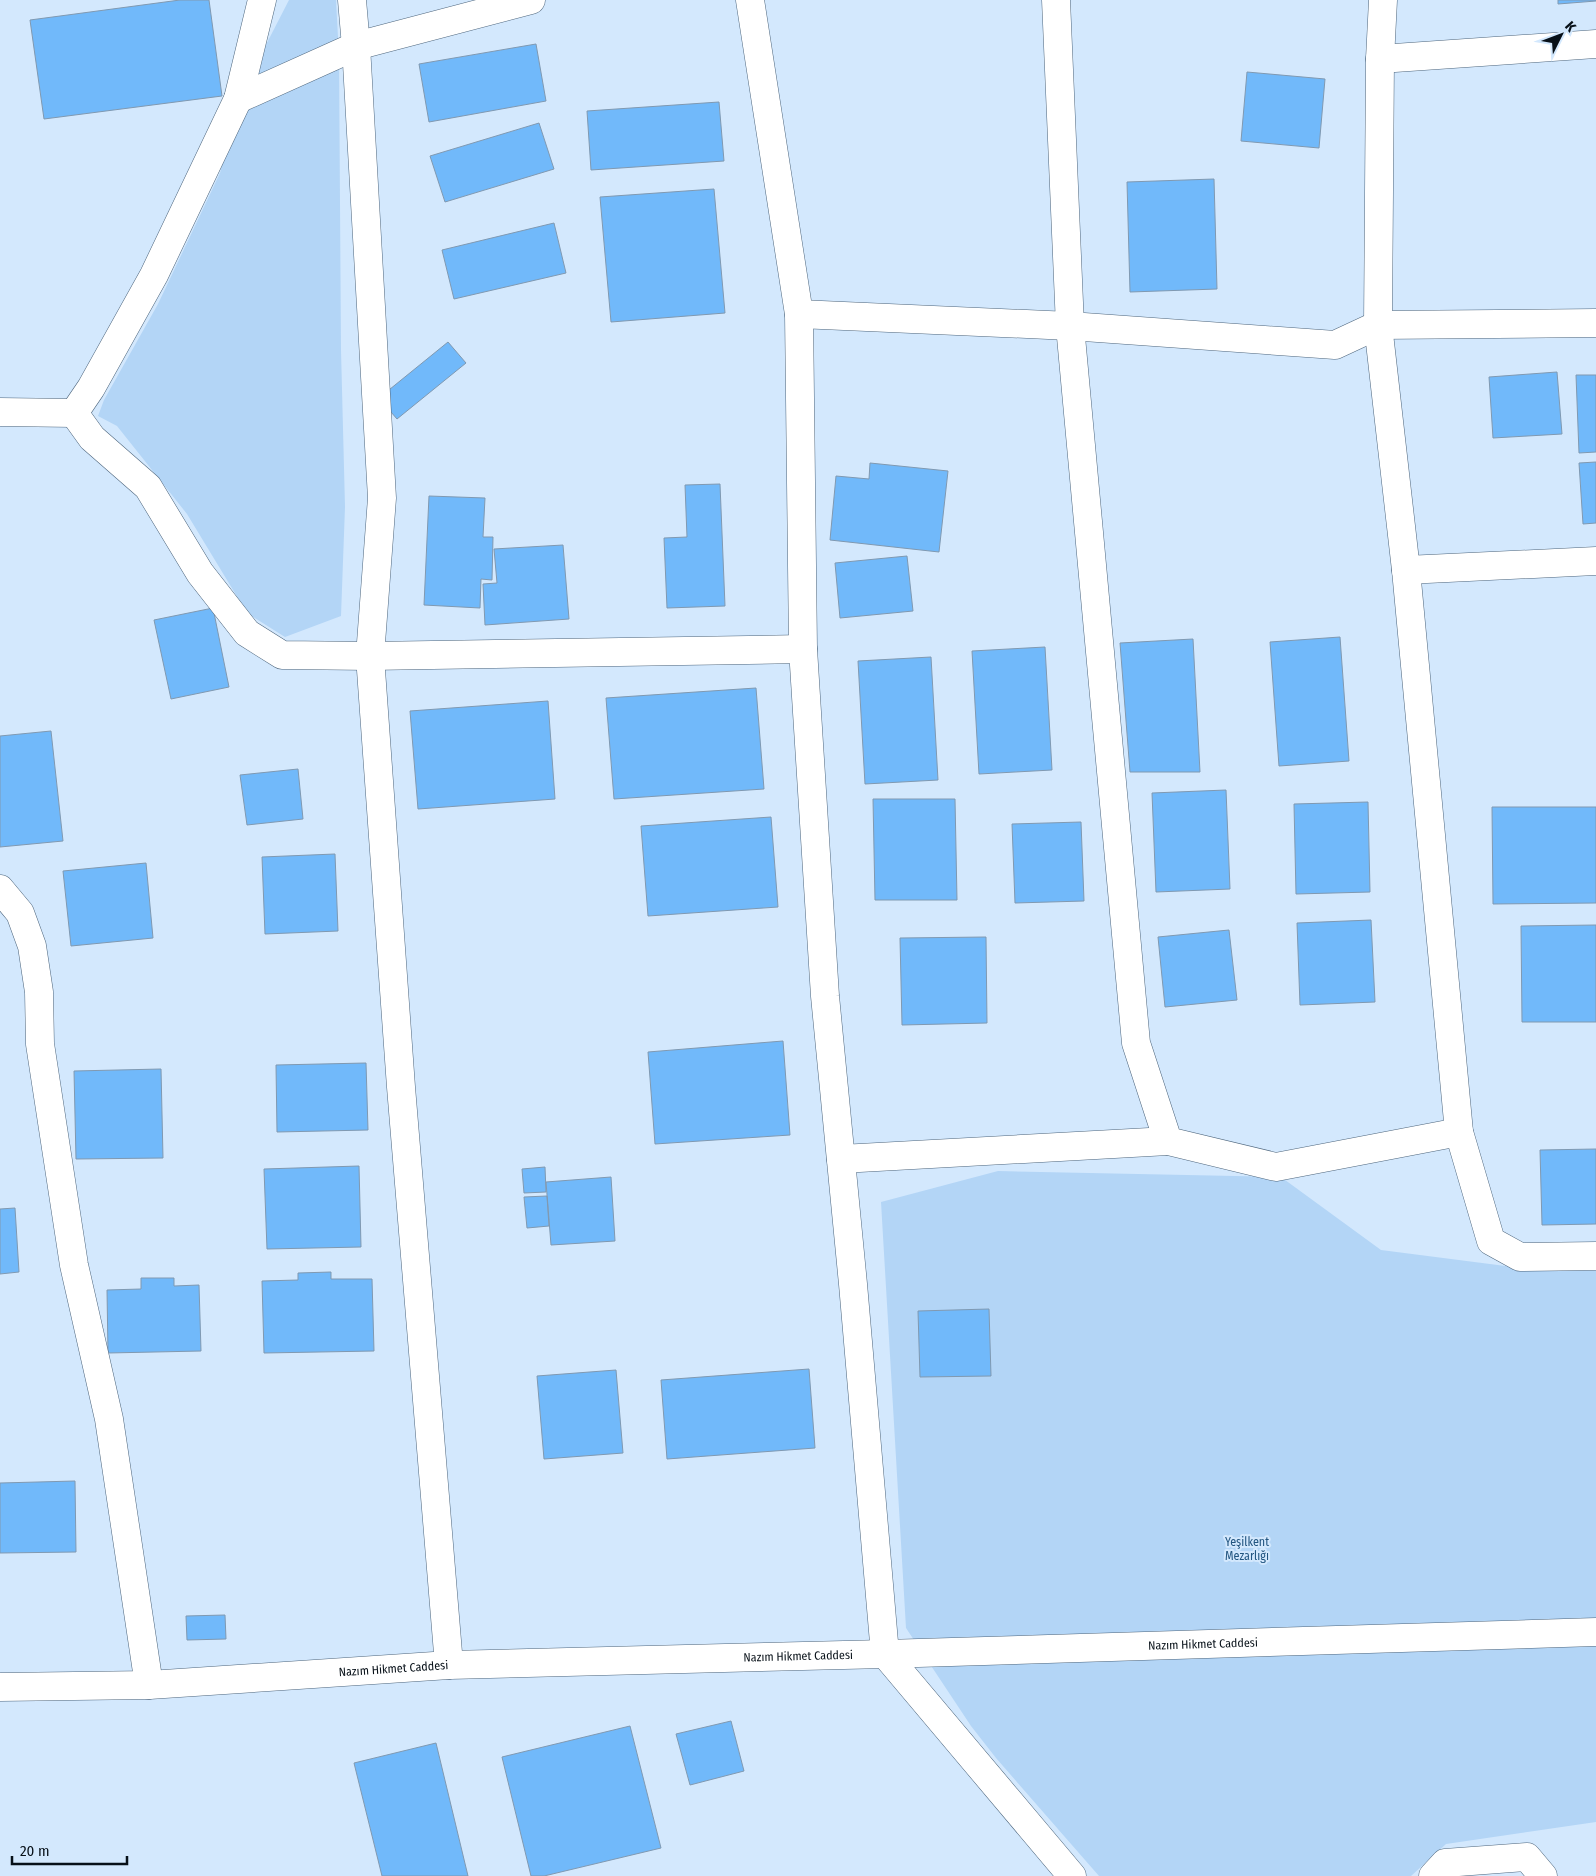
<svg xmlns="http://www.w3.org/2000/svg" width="1596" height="1876" viewBox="0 0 1596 1876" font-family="'Fira Sans Condensed',sans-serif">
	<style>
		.green { fill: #b3d5f6 }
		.building { fill: #71b9fa; stroke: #8099b1 }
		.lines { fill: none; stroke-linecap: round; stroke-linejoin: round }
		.street-casing { stroke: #4e667d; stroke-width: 29 }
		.street { stroke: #fff; stroke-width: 28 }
		.labels { text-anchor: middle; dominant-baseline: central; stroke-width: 4; stroke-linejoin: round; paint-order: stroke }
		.park-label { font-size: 12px; fill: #225580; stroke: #d3e8fd }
		.street-label { font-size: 12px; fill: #071018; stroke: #d3e8fd }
	</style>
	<rect width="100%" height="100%" fill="#d3e8fd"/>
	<path class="green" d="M289 0H336L339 56 341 350 345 507 341 616 285 637 247 613 187 514 117 426 98 416 104 400 158 304 220 173 238 99Z
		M998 1171 1281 1177 1381 1250 1521 1268 1596 1271V1822L1446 1844 1411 1876H1099L996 1758 971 1726 906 1628 881 1202Z"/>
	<path class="building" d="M180 0H209L222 96 44 119 30 20Z
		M1558 0H1596V1L1558 4Z
		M536 44 546 101 429 122 419 64Z
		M1247 72 1325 79 1319 148 1241 141Z
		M719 102 724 161 591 170 587 111Z
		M539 123 554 169 445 202 430 156Z
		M1214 179 1217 289 1130 292 1127 182Z
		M714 189 725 313 611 322 600 197Z
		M554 223 566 273 454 299 442 250Z
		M448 342 466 363 397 419 379 398Z
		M1557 372 1562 434 1493 438 1489 377Z
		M1576 375H1596V452L1579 453Z
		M1596 462V523L1583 524 1579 463Z
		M870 463 948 471 939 552 830 540 836 476 869 479Z
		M720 484 725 606 667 608 664 538 687 537 685 485Z
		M429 496 485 498 483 537H493L492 580 481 579 480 608 424 605Z
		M563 545 569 619 485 625 483 584 497 583 494 549Z
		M907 556 913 611 840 618 835 563Z
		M213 608 229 687 171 699 154 620Z
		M1340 637 1349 761 1279 766 1270 642Z
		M1193 639 1200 772H1130L1120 643Z
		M1045 647 1052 770 979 774 972 651Z
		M931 657 938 780 865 784 858 661Z
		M756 688 764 789 614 799 606 698Z
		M548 701 555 799 418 809 410 711Z
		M51 731 63 841 0 847V736Z
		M298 769 303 819 247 825 240 775Z
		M1226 790 1230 889 1156 892 1152 793Z
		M873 799H955L957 900H875Z
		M1368 802 1370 892 1296 894 1294 804Z
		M1492 807H1596V903L1493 904Z
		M771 817 778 907 648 916 641 826Z
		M1081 822 1084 901 1015 903 1012 824Z
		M335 854 338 931 265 934 262 857Z
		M146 863 153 938 71 946 63 871Z
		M1371 920 1375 1002 1300 1005 1297 923Z
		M1596 925V1022H1522L1521 926Z
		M1229 930 1237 1000 1165 1007 1158 937Z
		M986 937 987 1023 902 1025 900 938Z
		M783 1041 790 1135 655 1144 648 1052Z
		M366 1063 368 1130 277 1132 276 1065Z
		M161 1069 163 1158 76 1159 74 1071Z
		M1596 1149V1224L1542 1225 1540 1150Z
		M359 1166 361 1247 267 1249 264 1169Z
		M545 1167 546 1192 524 1193 522 1169Z
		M611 1177 615 1241 551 1245 546 1182Z
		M547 1196 549 1226 527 1228 524 1197Z
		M15 1208 19 1272 0 1274V1209Z
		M331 1272V1279H372L374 1351 264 1353 262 1281 298 1280V1273Z
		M141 1278H174V1286L199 1285 201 1351 108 1353 107 1290 141 1289Z
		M989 1309 991 1376 920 1377 918 1311Z
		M809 1369 815 1448 667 1459 661 1380Z
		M616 1370 623 1453 544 1459 537 1376Z
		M75 1481 76 1552 0 1553V1483Z
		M225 1615 226 1639 187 1640 186 1616Z
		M731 1721 744 1771 690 1785 676 1734Z
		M630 1726 661 1848 544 1876H531L502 1757Z
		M436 1743 468 1876H382L354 1763Z"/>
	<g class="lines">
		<g class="street-casing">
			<g id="street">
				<path d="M352 0 356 46 382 498 370 656 401 1087 449 1665"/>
				<path d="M750 0 799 314 803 649 825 996 853 1284 885 1654 1072 1876"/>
				<path d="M1056 0 1070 326 1136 1043 1168 1141 1276 1167 1459 1132"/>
				<path d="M1383 0 1380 59 1378 325 1406 570 1459 1132 1491 1241 1520 1257 1596 1256"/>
				<path d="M1380 59 1596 44"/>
				<path d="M238 99 356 46 531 0"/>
				<path d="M799 314 1070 326 1335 345 1378 325 1596 323"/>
				<path d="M0 412 74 413"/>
				<path d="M74 413 92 438 148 487 200 573 247 633 282 655 370 656 803 649"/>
				<path d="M74 413 91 388 154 275 238 99 262 0"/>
				<path d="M1406 570 1596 561"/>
				<path d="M0 889 20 913 32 946 39 992 40 1044 74 1265 109 1419 149 1685"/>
				<path d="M841 1159 1168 1141"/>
				<path id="s1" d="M0 1687 149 1685 449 1665 885 1654 1596 1632"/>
				<path d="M1433 1876 1445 1863 1527 1857 1543 1876"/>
			</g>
		</g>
		<use href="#street" class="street"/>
	</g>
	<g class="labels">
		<g class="park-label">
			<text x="1247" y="1542">Yeşilkent<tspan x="1247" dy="14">Mezarlığı</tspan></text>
		</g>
		<g class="street-label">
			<text stroke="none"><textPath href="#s1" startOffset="1204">Nazım Hikmet Caddesi</textPath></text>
			<text stroke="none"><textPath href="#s1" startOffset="799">Nazım Hikmet Caddesi</textPath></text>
			<text stroke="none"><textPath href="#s1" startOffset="394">Nazım Hikmet Caddesi</textPath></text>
		</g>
	</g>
	<g transform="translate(1561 35) rotate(48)" stroke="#d3e8fd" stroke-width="4" paint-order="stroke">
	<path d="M0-4L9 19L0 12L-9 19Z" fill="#071018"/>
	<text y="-8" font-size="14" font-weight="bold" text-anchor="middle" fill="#071018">K</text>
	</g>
	<path d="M12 1856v8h115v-8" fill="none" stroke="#071018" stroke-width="2.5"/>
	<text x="20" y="1856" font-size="15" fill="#071018" stroke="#d3e8fd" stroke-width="4" paint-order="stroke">20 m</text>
</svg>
